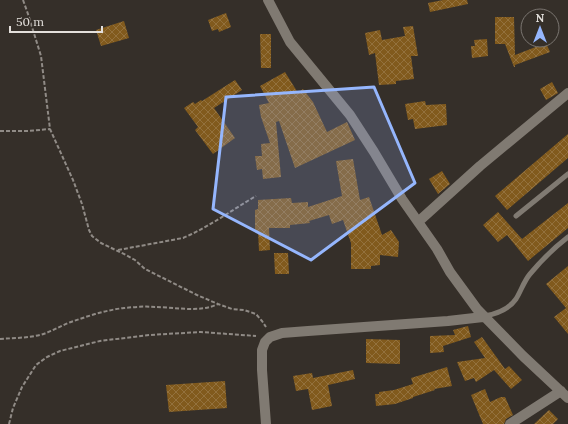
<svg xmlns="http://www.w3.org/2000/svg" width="568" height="424" viewBox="0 0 568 424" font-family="Lora,serif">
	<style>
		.building { fill: url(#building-cross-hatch) }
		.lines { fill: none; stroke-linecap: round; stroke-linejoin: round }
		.path { stroke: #908b86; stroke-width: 2; stroke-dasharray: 4 2; stroke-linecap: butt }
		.lane { stroke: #807a72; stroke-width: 5 }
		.street { stroke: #807a72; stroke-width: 10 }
		.marked { fill: #95b6fd; fill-opacity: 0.2; stroke: #95b6fd; stroke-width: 3; stroke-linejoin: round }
	</style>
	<defs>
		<pattern id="building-cross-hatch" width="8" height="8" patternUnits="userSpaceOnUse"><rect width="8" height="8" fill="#815a1d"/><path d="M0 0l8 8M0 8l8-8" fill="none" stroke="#93713d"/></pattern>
	</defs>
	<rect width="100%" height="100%" fill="#352f29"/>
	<path class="building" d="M443 0H467L468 4 430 12 428 3Z
		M226 13 231 27 219 32 218 29 212 31 208 20Z
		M495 17H514L515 55 546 43 550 52 515 65V67H514L505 44H495Z
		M124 21 129 38 101 46 96 30Z
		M413 26 418 56H411L414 79 396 81V84L379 85 375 53 369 55 365 33 380 30 382 40 405 36 403 27Z
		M260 34H271V68H261Z
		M487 39 488 56 472 58 471 46H475L474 40Z
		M285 72 298 93 303 89 313 102 327 132 347 122 355 140 295 168 279 121 276 122 281 177 263 179 262 169 257 170 255 156H262L261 144 270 143 261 117 259 105 269 103 260 86Z
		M235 80 242 90 214 108 235 138 213 154 195 130 198 127 184 108 193 102 195 104 201 100 202 101Z
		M552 82 558 93 546 100 540 89Z
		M425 101 426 105 446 104 447 125 415 129 413 119 408 120 405 104Z
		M568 134V158L507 210 495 196Z
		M353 159 360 200 369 197 382 235 391 230 399 242 398 257 380 255V265L371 266V269H351V243L343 220 332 224 329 215 309 221 310 223 290 225V228H269L270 250 259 251 258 231H255V210L258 209V200L291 198 292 203 308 202V207L342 196 336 161Z
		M442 171 450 184 438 194 429 179Z
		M568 203V228L528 261 507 235 498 242 483 225 498 212 522 239Z
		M274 253H288L289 274H275Z
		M568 266V334L554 317 566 308 546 284Z
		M468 326 471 337 443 346 444 352 430 353V336L455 335 453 330Z
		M482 337 505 369 509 366 522 380 511 389 494 370 476 382 474 378 465 381 457 362 485 358 474 342Z
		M366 339 400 340V364L366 363Z
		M447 367 452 386 434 389 435 390 413 397V398L395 404 376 406 375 394H379V392L394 390 413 384 411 378Z
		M353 370 355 379 328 385 332 406 312 410 308 389 296 391 293 376 312 373 313 378Z
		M225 381 227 408 169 412 166 385Z
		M485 389 490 402 501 397H505L513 415 506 419 504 424H483L471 395Z
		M549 410 558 419 553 424H534Z"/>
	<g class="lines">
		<path class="path" d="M23 0 28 14 41 56 50 129 73 180 82 204 89 230 92 236 101 243 126 255 135 260 145 269 197 295 218 304 232 309 244 310 256 314 262 321 266 327
			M0 131H28L50 129
			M118 250 183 238C209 227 232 210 256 196
			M0 339C13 338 27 338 40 335 51 332 60 326 71 322 88 316 106 310 124 308 134 307 145 306 155 307 174 307 200 313 218 304
			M9 424 13 408 22 387 36 365 47 357 60 351 100 341 149 335 201 332 256 336"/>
		<path class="lane" d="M516 216 568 174
			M484 316C496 314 509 309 516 299 521 291 524 281 530 274 540 262 555 247 568 237"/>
		<path class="street" d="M268 0 290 42 350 115 374 152 402 199 437 249 450 272 477 309 523 356 568 398
			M418 222 480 166 568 93
			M266 424 262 370V350L265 342 270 337 282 333 308 331 448 321 483 317
			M510 424 561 391"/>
	</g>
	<path class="marked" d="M374 87 415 183 311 260 213 209 226 97Z"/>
	<g transform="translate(540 28)"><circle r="19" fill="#352f29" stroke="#7b7671"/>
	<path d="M0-3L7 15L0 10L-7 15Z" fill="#95b6fd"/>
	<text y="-6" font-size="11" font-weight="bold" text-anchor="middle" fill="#e4e0dc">N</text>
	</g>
	<path d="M10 26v6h92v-6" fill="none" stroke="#e4e0dc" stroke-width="2"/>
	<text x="16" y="26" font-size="12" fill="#e4e0dc" stroke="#352f29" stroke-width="3" paint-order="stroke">50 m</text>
</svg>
